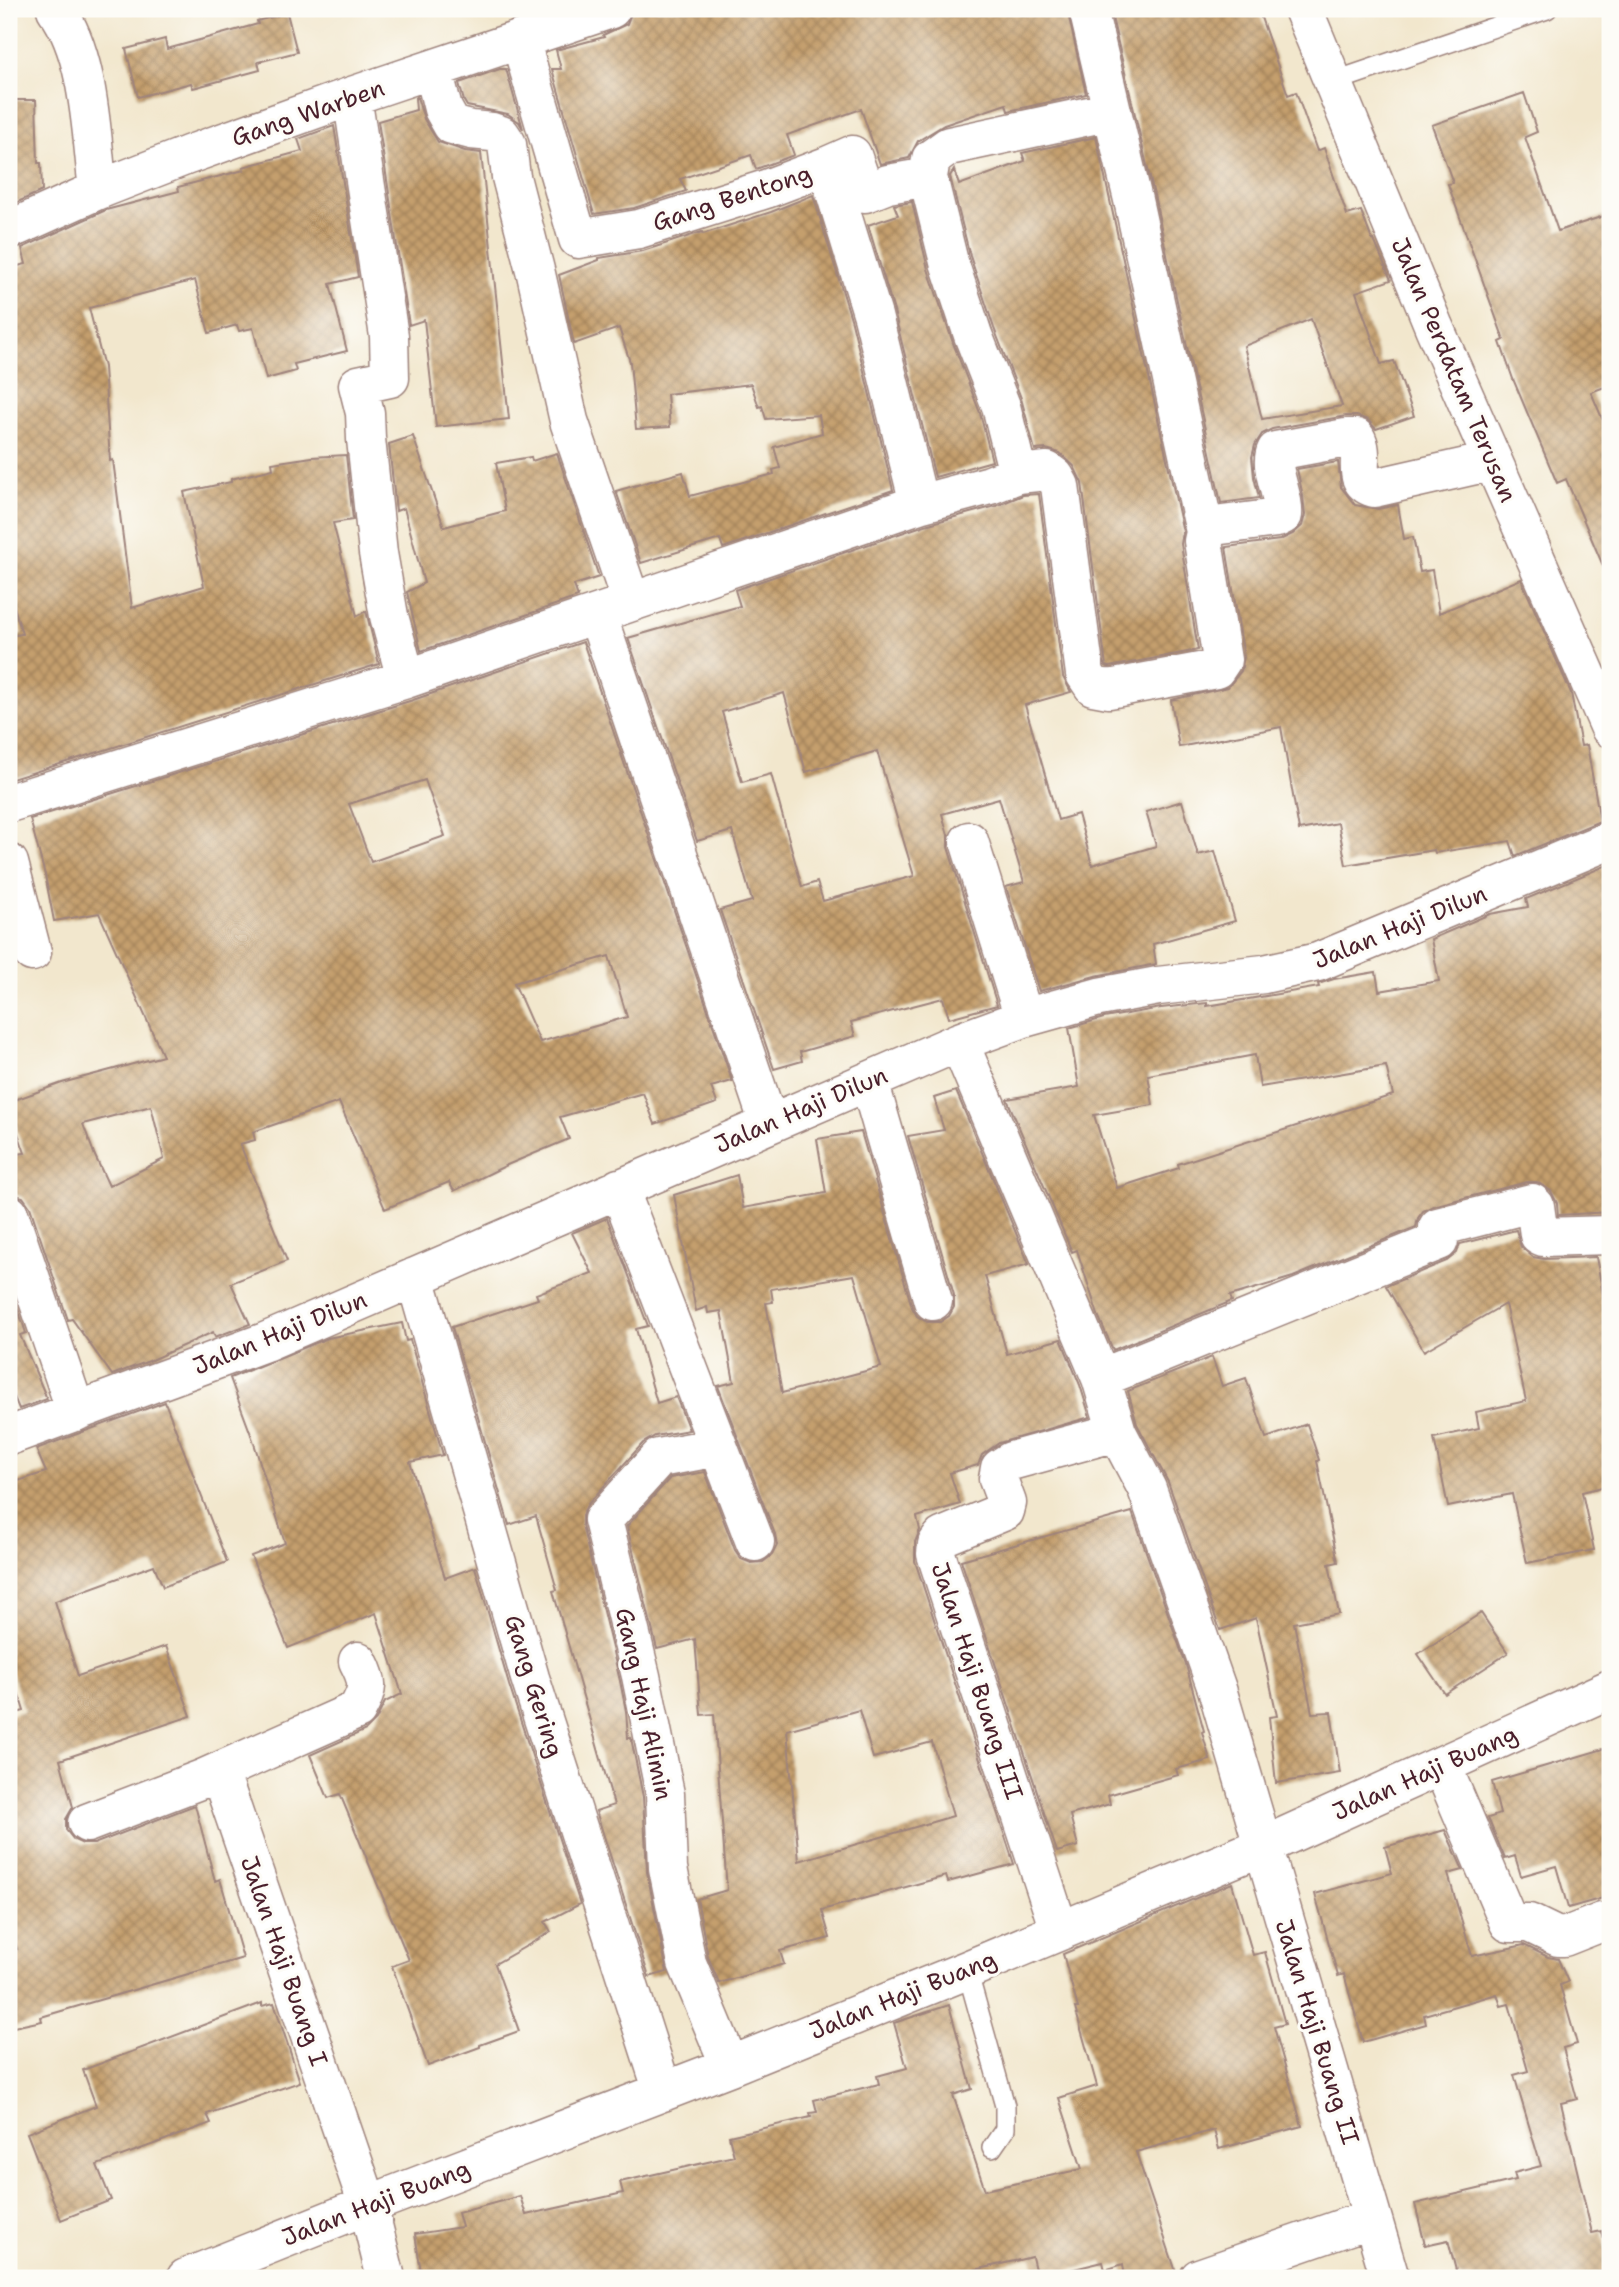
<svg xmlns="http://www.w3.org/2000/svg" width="1619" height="2287" viewBox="0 0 1619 2287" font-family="'Shantell Sans',sans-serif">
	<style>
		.building { fill: url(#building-cross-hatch); fill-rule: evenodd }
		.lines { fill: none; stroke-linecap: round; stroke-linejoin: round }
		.service-casing { stroke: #9e837c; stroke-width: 22 }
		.minor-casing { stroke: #9e837c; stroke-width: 41 }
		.service { stroke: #fff; stroke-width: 19 }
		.minor { stroke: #fff; stroke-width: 38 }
		.labels { text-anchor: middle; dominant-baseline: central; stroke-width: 6; stroke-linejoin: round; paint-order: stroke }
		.street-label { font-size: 24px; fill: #4a1f2b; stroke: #fdfcf7 }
	</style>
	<defs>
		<pattern id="building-cross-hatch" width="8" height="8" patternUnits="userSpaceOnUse" patternTransform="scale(1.75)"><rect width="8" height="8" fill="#c49f6d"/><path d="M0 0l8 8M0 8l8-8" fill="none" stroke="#a1815a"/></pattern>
	</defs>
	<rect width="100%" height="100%" fill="#fdfcf7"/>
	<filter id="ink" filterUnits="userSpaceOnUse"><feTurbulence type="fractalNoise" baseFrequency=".0143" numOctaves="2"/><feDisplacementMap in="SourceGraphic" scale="14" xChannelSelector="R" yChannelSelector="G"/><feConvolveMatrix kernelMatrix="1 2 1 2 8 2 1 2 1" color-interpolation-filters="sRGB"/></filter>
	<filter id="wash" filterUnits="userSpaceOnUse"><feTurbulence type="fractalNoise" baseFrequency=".00686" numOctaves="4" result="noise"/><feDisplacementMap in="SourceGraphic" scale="28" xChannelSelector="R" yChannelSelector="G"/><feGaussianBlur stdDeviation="1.57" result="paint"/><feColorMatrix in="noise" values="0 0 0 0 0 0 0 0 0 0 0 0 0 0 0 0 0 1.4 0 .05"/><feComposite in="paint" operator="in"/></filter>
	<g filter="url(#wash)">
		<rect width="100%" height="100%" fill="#f2e7cd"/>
		<g id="blocks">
			<path class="building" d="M642 9H1067L1086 94 1008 111 1006 104 944 125 918 141 909 158 880 164 861 109 787 135 794 155 756 169 751 155 680 179 686 191 634 208 594 214 552 69H561L556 50 604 37 603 35 627 24 632 11Z
				M1110 9H1258L1288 95 1296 92 1317 151 1324 148 1347 215 1361 211 1372 240H1374L1391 280 1356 292 1381 364 1394 361 1414 416 1376 429 1368 420 1357 416H1346L1272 429 1262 434 1255 445 1252 457 1254 477 1259 498 1221 503 1154 195ZM1311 319 1342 406 1262 419 1244 346Z
				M287 13 297 52 258 62 260 70 193 88 191 83 138 97 126 49 165 39 167 49 258 24 257 21Z
				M500 69H506L523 129 519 122 508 114 467 106 464 101 459 83Z
				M1524 93 1537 132 1525 137 1558 231 1610 214V385L1591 392 1610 437V582L1566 479 1557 483 1513 379 1500 342 1504 340 1448 184 1453 183 1432 125Z
				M417 97 424 119 438 142 465 151 481 153 509 419 436 427 424 320 409 325 378 121 416 110 415 98Z
				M9 100H36L38 163H41L42 191 11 205 9 195Z
				M334 126 358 277 330 284 347 351 294 364 296 371 266 379 253 328 239 331 237 325 209 333 195 280 89 308 104 367 110 461 113 460 132 608 204 586 184 492 231 482V479L273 469 272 463 312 457 346 455 353 520 333 523 357 616 366 611 379 664 9 780V636L22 634 9 589V268L26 264 22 248 106 210 179 191 178 187 244 170 243 167 302 151 298 139Z
				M1096 137 1183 532 1181 544 1198 650 1109 667 1106 666 1082 483 1074 466 1060 453 1046 449 1035 450 1021 398 994 328 970 256 950 176 954 170 959 185 1025 161 1022 153Z
				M813 195 852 322 893 490 723 548 720 539 641 563 616 491 683 472 690 496 774 474 773 470 780 468 774 447 822 433 819 415 766 419 762 406 759 407 751 384 667 394 670 427 636 429 630 362 619 328 574 344 559 275 599 260V258L643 251 702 232 703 234 771 212Z
				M912 202 928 269 953 343 980 413 992 461 935 477 894 311 868 225 898 215 894 205Z
				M413 436 444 527 505 511 496 463 531 457 532 461 557 453 599 577 574 585 578 597 421 651 407 592 424 583 404 508 396 511 389 444Z
				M1338 462 1341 487 1355 505 1378 509 1398 505 1404 539 1413 537 1420 572 1432 570 1439 613 1521 579 1571 693 1581 746 1587 745 1600 821 1515 856 1510 841 1435 853 1434 850 1346 865 1338 823 1299 830 1281 727 1179 747 1171 700 1228 687 1241 671 1244 657 1226 547 1280 540 1293 534 1302 526 1305 515 1303 496 1297 469Z
				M1039 494 1063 677 1071 692 1025 705 1058 820 1078 814 1092 865 1156 846 1146 812 1182 801 1198 855 1215 851 1235 921 1153 944 1156 964 1095 976 1039 991 1006 887 1024 882 999 798 942 814 948 835V847L997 1005 949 1018 943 998 851 1022 855 1036 800 1052 802 1061 774 1069 720 910 752 901 732 831 697 841 628 638 740 606 735 590 925 525 996 506 1023 495ZM784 693 806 772 877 751 914 876 823 901 817 882 802 887 771 774 742 782 722 712Z
				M583 642 732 1081 711 1087 717 1103 655 1124 643 1093 560 1117 569 1139 507 1165 454 1191 449 1182 385 1209 339 1102 253 1132 255 1140 240 1144 287 1261 231 1283 250 1324 215 1337 213 1332 149 1361 112 1375 72 1319 68 1320 30 1207 23 1197 9 1193V1155L25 1153 9 1108V1102L62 1083 163 1056 99 913 54 921 45 875 30 819 413 700ZM425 780 445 836 371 862 349 804ZM609 956 627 1017 540 1042 514 983ZM151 1106 164 1159 109 1186 95 1156 83 1124Z
				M1610 864V1212L1558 1215 1557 1203 1551 1191 1537 1182H1527L1433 1206 1423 1211 1418 1218 1416 1227 1293 1277 1230 1296 1232 1301 1113 1350 1098 1315 1077 1250 1072 1252 1007 1099 1079 1087 1069 1028 1104 1018 1161 1008 1207 1003V1006L1319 987 1318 984 1334 979 1376 972 1379 991 1439 981 1431 939 1490 914 1528 907 1526 899ZM1255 1055 1260 1087 1386 1066 1393 1095 1178 1164 1179 1168 1117 1188 1094 1115 1153 1105 1148 1075Z
				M956 1091 1029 1264 985 1276 1007 1354 1061 1339 1080 1385 1090 1417 999 1443 982 1455 978 1465 950 1473 960 1504 917 1517 920 1530 915 1542V1561L1014 1864 948 1882 946 1876 822 1910 830 1938 780 1951 784 1964 719 1983 708 1957 697 1899 727 1890 714 1714 701 1715 695 1639 657 1649 627 1526 670 1478 705 1472 735 1550 741 1559 751 1563 763 1562 772 1555 777 1545 775 1534 718 1386 734 1382 721 1311 708 1313 707 1307 696 1311 674 1195 737 1175 743 1208 826 1193 817 1139 861 1132 912 1307 917 1316 927 1322H940L949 1316 954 1307V1295L908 1136 944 1130 934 1098ZM854 1275 881 1367 782 1393 766 1303 773 1302 771 1289ZM859 1710 873 1758 932 1742 953 1816 799 1861 787 1730Z
				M607 1218 648 1326 636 1329 657 1403 676 1397 689 1430 655 1436 643 1443 587 1505 582 1515V1525L620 1681 626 1711 628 1738H631L643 1797 647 1872 667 1972 649 1977 596 1811 614 1805 553 1591 557 1590 536 1516 509 1525 452 1327 538 1299 536 1294 592 1273 572 1233Z
				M1516 1230 1521 1247 1533 1257 1544 1259 1596 1257 1610 1331V1485L1582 1492 1594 1550 1527 1563 1512 1494 1448 1507 1434 1438 1479 1428 1476 1412 1526 1401 1505 1304 1424 1351 1386 1286 1447 1261 1457 1253 1460 1244Z
				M9 1282 26 1333 20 1335 47 1399 19 1409 9 1385Z
				M402 1323 406 1341 410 1340 443 1455 410 1462 445 1578 475 1567 509 1685 580 1904 545 1922 551 1932 495 1964 519 2031 480 2045V2047L428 2066 392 1966 409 1960 340 1794 328 1798 310 1755 366 1730 376 1720 385 1702 402 1694 376 1613 288 1648 251 1556 285 1543 253 1440 230 1378 328 1338Z
				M1212 1357 1222 1386 1246 1378 1266 1438 1307 1424 1319 1460 1317 1461 1338 1562 1329 1564 1339 1614 1294 1623 1312 1713 1331 1712 1340 1773 1276 1783 1269 1717 1277 1716 1256 1618 1220 1630 1168 1482 1137 1424 1128 1391Z
				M165 1402 227 1562 163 1587 154 1565 55 1601 78 1676 166 1646 191 1716 60 1760 73 1807 66 1819V1830L74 1840 83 1844H94L195 1805 215 1881 220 1879 243 1958 41 2017 42 2021 9 2028V1951L17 1949 9 1923V1715L24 1711 9 1663V1484L46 1472 36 1449Z
				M1132 1512 1186 1665 1204 1731 1202 1732 1210 1760 1176 1769 1178 1775 1108 1795 1110 1804 1070 1815 1078 1846 1057 1852 961 1560Z
				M1481 1613 1508 1653 1445 1694 1418 1654Z
				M1610 1747V1896L1568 1908 1556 1866 1521 1876 1515 1856 1505 1859 1488 1818 1500 1814 1492 1782Z
				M1445 1830 1463 1870 1448 1874 1472 1956 1524 1945 1548 1957 1558 1959 1568 1982 1560 1985 1577 2044 1563 2048 1577 2099 1561 2103 1592 2233 1602 2231 1610 2270 1573 2278H1458L1448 2240 1425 2245 1415 2204 1516 2180 1514 2173 1541 2166 1514 2075 1528 2071 1509 2004 1501 2006 1497 1994 1424 2015 1426 2024 1363 2042 1344 1974 1338 1976 1315 1894 1392 1873 1385 1847Z
				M1232 1883 1253 1955 1265 1952 1285 2024 1274 2027 1302 2126 1219 2149 1214 2130 1136 2152 1178 2278H1125L1123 2264 1105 2270 1103 2262 1037 2278 1032 2257 939 2278H422L415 2234 462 2227 458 2213 520 2196 526 2215 623 2193 620 2182 734 2156 729 2136 811 2117 810 2113 817 2112 814 2100 879 2084 877 2076 907 2068 894 2023 949 2005 972 2089 953 2095 985 2190 1082 2169 1059 2098 1097 2086 1075 2008H1078L1063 1954Z
				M262 2003V2006L274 2003 300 2082 207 2114 211 2123 97 2165 111 2200 61 2220 27 2133 96 2106 83 2070Z"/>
		</g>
	</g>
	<g filter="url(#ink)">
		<use href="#blocks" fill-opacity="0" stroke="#9e837c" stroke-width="2"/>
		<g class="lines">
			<g class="service-casing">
				<path id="service" d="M1333 82 1547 9
					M967 1970 1005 2106V2129L992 2148"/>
			</g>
			<g class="minor-casing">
				<path id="minor" d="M56 9C90 55 91 134 98 190
					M1088 9 1133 200 1205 532
					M1303 9 1434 327 1610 728
					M520 39 578 239 639 229 766 189 827 166 873 316 919 504
					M433 69 443 109 452 125 471 130 492 132 501 135 507 144 511 177 536 274 569 421 631 602
					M352 96 389 336 390 378 358 385 365 413 366 439 378 553 389 616 406 679
					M827 166 852 155 865 193 888 184 928 177
					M9 230 98 190 188 155 352 96 611 9
					M1018 474 1001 406 973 335 949 262 928 177 931 159 949 146 1112 111
					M597 614 769 1124
					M9 803 406 679 919 504 990 485 1018 474 1047 471 1055 477 1060 486 1085 674 1093 686 1109 689 1216 669 1222 660 1203 541 1205 532 1214 526 1277 518 1283 515C1285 496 1268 467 1276 451L1346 438H1356C1367 457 1349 481 1374 488L1493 461
					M969 841 1024 1018
					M9 863 32 952
					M959 1042 1101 1378 1117 1432 1147 1489 1217 1689 1390 2278
					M869 1081 933 1301
					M619 1188 755 1542
					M9 1214 76 1412
					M415 1277 530 1678 663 2092
					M1101 1378 1439 1241 1438 1227 1532 1203 1535 1206 1539 1235 1543 1237 1610 1235
					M9 1436 265 1342 959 1042 1024 1018 1099 997 1158 986 1264 974 1318 962 1610 840
					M718 1447 659 1458 603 1520 641 1676 665 1794 668 1868 687 1963 730 2066
					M1442 1766 1509 1923H1529L1558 1937H1564L1602 1922 1610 1924
					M202 1779 357 1710C369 1689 369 1682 358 1661
					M87 1823 202 1779H212L224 1785 368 2205 386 2278
					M1059 1930 936 1554 937 1544 942 1537 1005 1511 1007 1503 998 1479 1000 1468 1011 1461 1117 1432
					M186 2278 368 2205 730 2066 967 1970 1261 1847 1610 1689
					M1199 2278 1372 2218"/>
			</g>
			<use href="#service" class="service"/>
			<use href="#minor" class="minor"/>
		</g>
	</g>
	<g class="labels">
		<g class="street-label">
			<text transform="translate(308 113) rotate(-19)">Gang Warben</text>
			<text transform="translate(732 198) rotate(-18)">Gang Bentong</text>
			<text transform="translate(1454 370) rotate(67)">Jalan Perdatam Terusan</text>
			<text transform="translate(1400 927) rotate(-22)">Jalan Haji Dilun</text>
			<text transform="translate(801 1110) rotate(-23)">Jalan Haji Dilun</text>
			<text transform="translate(280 1333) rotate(-22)">Jalan Haji Dilun</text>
			<text transform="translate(977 1681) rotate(72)">Jalan Haji Buang III</text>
			<text transform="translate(534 1686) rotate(73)">Gang Gering</text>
			<text transform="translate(644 1704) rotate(78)">Gang Haji Alimin</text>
			<text transform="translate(1425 1773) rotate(-24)">Jalan Haji Buang</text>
			<text transform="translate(284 1961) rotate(71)">Jalan Haji Buang I</text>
			<text transform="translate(903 1995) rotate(-22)">Jalan Haji Buang</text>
			<text transform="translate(1317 2032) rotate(73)">Jalan Haji Buang II</text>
			<text transform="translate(376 2203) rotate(-21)">Jalan Haji Buang</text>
		</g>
	</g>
	<rect width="1619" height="2287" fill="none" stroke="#fdfcf7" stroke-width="35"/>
</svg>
